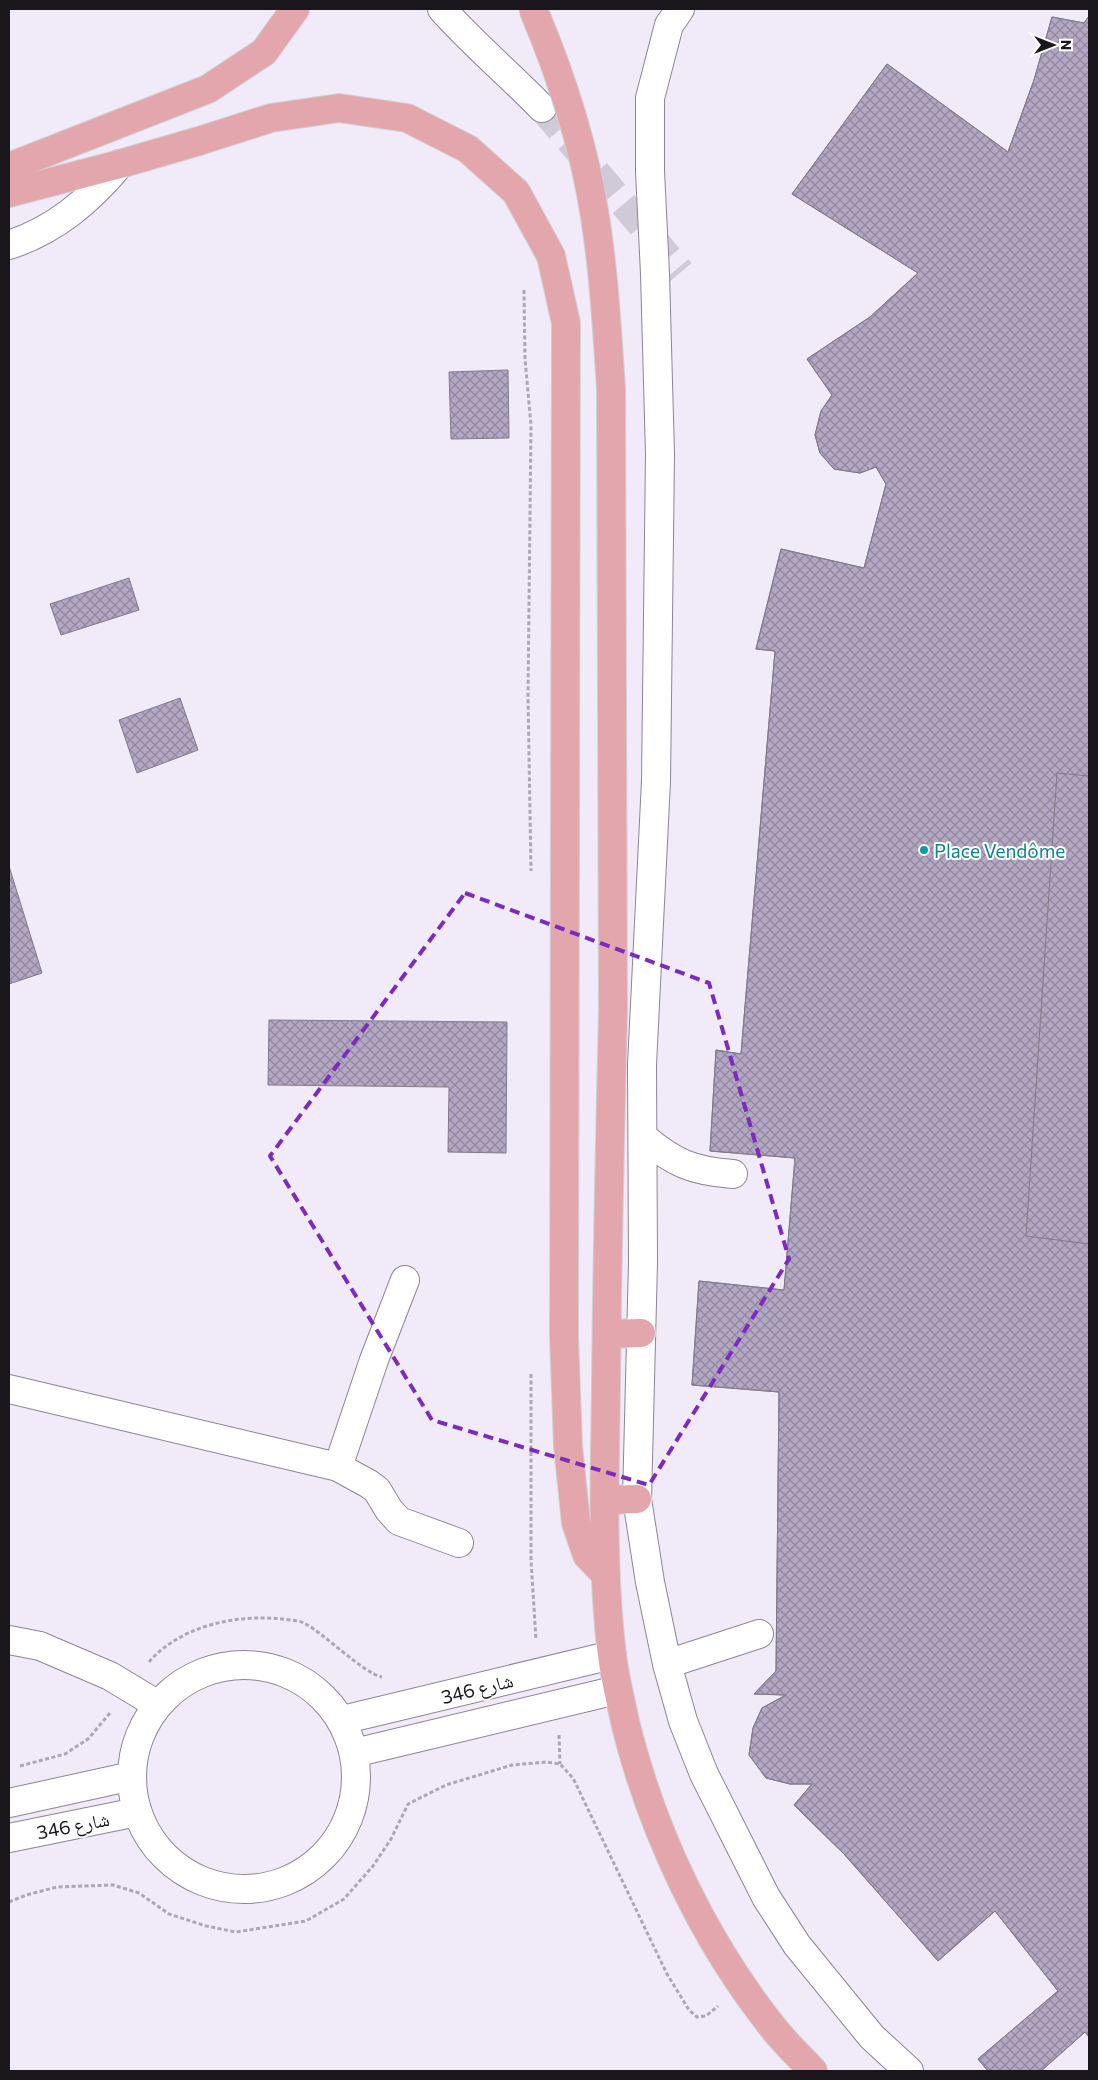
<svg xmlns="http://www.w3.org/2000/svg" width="1098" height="2080" viewBox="0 0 1098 2080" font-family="Commissioner,'Noto Naskh Arabic',sans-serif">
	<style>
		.building { fill: url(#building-cross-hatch); stroke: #807b88 }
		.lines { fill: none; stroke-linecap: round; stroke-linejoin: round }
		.minor-tunnel { stroke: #d0cad8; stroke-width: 28; stroke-dasharray: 28 14; stroke-linecap: butt }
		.minor-casing { stroke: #8c8694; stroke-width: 30 }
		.major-casing { stroke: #d1d1d2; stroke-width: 30 }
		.path { stroke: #aca7b3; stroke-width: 3; stroke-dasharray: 4 2.5; stroke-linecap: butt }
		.minor { stroke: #fff; stroke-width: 28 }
		.major { stroke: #e3a6ad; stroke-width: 28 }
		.major-bridge-casing { stroke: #d1d1d2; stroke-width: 30; stroke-linecap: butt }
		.major-bridge { stroke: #e3a6ad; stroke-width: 28 }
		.marked { fill: none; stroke: #7b2cbf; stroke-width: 4; stroke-dasharray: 10 6; stroke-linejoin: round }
		.culture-dot { fill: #0f9aa8; stroke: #fff; stroke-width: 2 }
		.labels { text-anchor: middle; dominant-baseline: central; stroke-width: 4; stroke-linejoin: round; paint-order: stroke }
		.culture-label { font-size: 19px; fill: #0d838f; stroke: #fff; text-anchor: start }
		.street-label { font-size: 19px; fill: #19171c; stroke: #fff }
	</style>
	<defs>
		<pattern id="building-cross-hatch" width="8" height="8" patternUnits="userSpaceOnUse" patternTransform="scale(1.25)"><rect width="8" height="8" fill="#b3a7c3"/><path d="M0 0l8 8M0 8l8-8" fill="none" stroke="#91879e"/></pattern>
	</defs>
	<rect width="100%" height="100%" fill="#f0eaf9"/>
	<path class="building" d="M1089 16V2037L1085 2032 1041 2071H988L978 2059 1058 1991 995 1911 938 1961 844 1854 794 1805 812 1784H790L766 1778 749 1755 753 1728 762 1708 786 1695 754 1694 776 1671 779 1392 692 1385 699 1281 784 1290 795 1158 710 1151 716 1050 741 1054 775 651 756 649 781 549 864 568 886 484 876 467 860 473 834 469 820 453 815 435 821 411 832 395 807 359 870 317 918 273 792 194 887 64 1008 152 1034 80 1052 17 1084 23Z
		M1089 16V2037L1085 2032 1041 2071H988L978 2059 1058 1991 995 1911 938 1961 844 1854 794 1805 812 1784H790L766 1778 749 1755 753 1728 762 1708 786 1695 754 1694 776 1671 779 1392 692 1385 699 1281 784 1290 795 1158 710 1151 716 1050 741 1054 775 651 756 649 781 549 864 568 886 484 876 467 860 473 834 469 820 453 815 435 821 411 832 395 807 359 870 317 918 273 792 194 887 64 1008 152 1034 80 1052 17 1084 23Z
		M508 370 509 438 451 439 449 372Z
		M129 578 139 610 61 635 50 604Z
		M180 698 198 750 137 773 119 720Z
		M1057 773 1089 776V1244L1026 1236Z
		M9 866 42 973 9 984Z
		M269 1020 507 1022 506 1153 448 1152 449 1087 268 1085Z"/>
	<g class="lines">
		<path class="minor-tunnel" d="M542 108 681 272"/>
		<g class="minor-casing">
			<path id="minor" d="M442 9C473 44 509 74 542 108
				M680 9 669 25 650 98V171L655 274 660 454 656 781 642 1065 643 1262 637 1499 650 1582 667 1664 683 1721 704 1774 766 1897 797 1945 872 2037 909 2071
				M9 245C55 230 89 201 120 164
				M643 1137C674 1163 692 1171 733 1174
				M9 1389 338 1467 369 1484 377 1490 389 1510 399 1521 459 1543
				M338 1467 374 1360 405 1280
				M9 1640 40 1646 110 1676 158 1705
				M667 1664 759 1634
				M132 1777a112 112 0 1 1 224 0a112 112 0 1 1-224 0Z
				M342 1720 612 1655
				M354 1753 617 1690
				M9 1803 132 1776
				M9 1838 137 1812"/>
		</g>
		<g class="major-casing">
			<path id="major" d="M9 167 208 89 264 52 295 9
				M9 193 120 164 199 141 271 118 339 108 407 118 468 149 516 192 551 256 566 323 564 1337 568 1446 576 1523 587 1555 606 1575
				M613 1011C610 1136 607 1261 606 1386 605 1475 601 1566 612 1655 615 1679 621 1702 626 1726 653 1834 705 1943 775 2030 787 2045 801 2058 813 2071
				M607 1334 641 1333
				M606 1500 637 1499"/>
		</g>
		<path class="path" d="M524 290 525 359 531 425 528 695 531 871
			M531 1374V1560L536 1640
			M149 1662C180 1626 236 1614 282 1619 288 1620 298 1620 304 1623 325 1634 363 1673 382 1677
			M559 1735 560 1764
			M20 1766 65 1754 88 1739 110 1713
			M9 1902 26 1895 57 1887 113 1885 139 1893 169 1914 206 1926 236 1932 306 1921 344 1899 373 1866 391 1839 408 1804 446 1785 512 1765 546 1762 560 1764 573 1778 667 1974 689 2010 697 2017 706 2016 718 2006"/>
		<use href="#minor" class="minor"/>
		<use href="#major" class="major"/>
		<g class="major-bridge-casing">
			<path id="major-bridge" d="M533 9C561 75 584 145 595 217 604 273 607 331 611 388L613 1011"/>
		</g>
		<use href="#major-bridge" class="major-bridge"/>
	</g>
	<path class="marked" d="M465 893 709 983 789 1259 649 1485 432 1420 270 1156Z"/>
	<circle class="culture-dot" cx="924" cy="850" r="5"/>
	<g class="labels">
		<g class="culture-label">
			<text x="934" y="850">Place Vendôme</text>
		</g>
		<g class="street-label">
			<text transform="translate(477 1688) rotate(-14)">شارع 346</text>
			<text transform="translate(73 1825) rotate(-11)">شارع 346</text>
		</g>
	</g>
	<rect width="1098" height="2080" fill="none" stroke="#19171c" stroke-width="20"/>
	<g transform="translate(1053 45) rotate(90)" stroke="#ffffff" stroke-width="4" paint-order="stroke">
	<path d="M0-4L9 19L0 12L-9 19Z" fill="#19171c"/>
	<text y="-8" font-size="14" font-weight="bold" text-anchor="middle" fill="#19171c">N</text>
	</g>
</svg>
